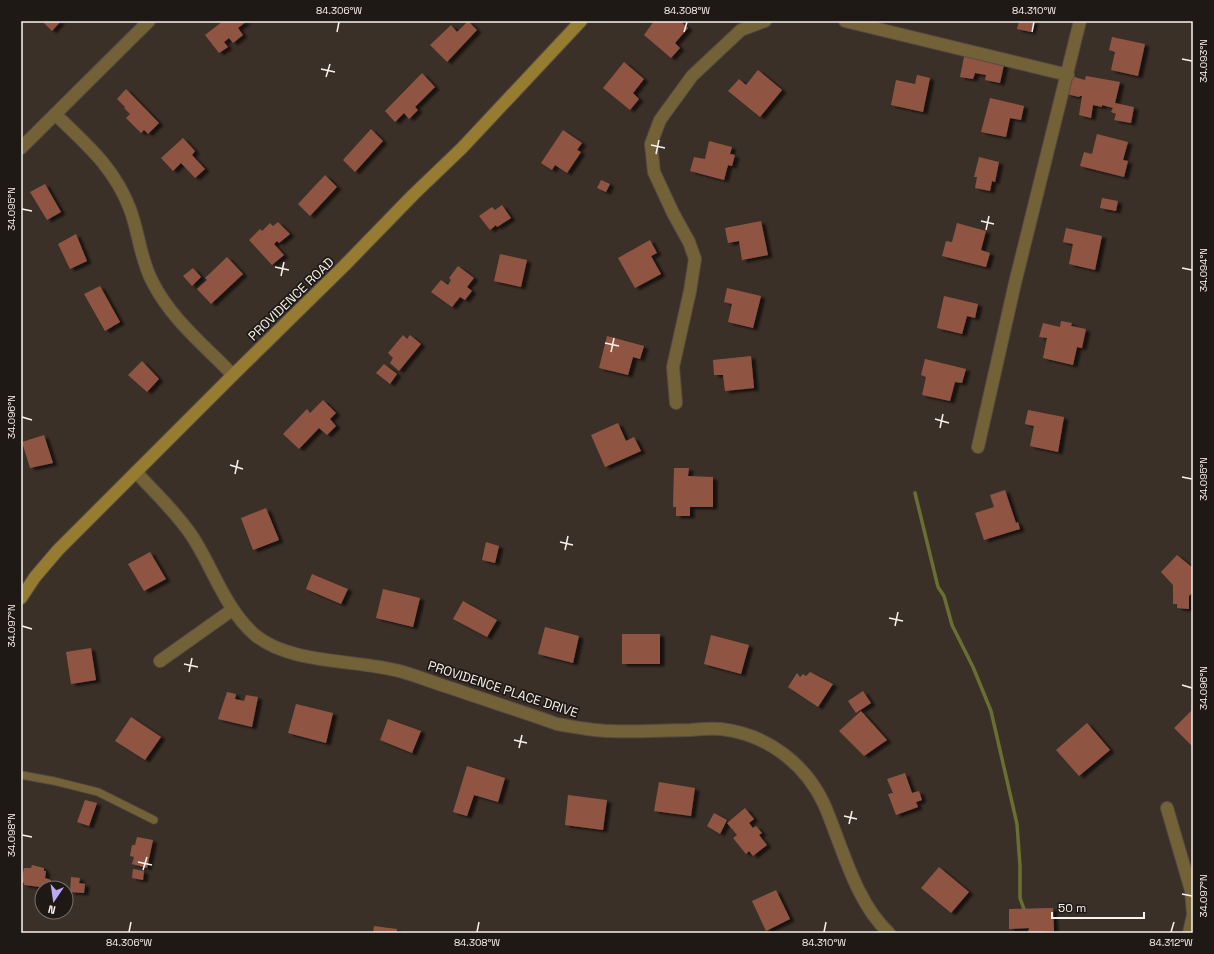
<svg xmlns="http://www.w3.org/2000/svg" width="1214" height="954" viewBox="0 0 1214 954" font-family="'Space Grotesk',sans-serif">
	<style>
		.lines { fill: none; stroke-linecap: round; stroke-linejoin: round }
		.stream { stroke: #686f33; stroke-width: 3.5 }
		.building { fill: #905543; filter: url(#shadow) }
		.lane-casing { stroke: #564b44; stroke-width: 9 }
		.street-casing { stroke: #564b44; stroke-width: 14 }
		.secondary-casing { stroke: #564b44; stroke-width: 14 }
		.lane { stroke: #736237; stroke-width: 7 }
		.street { stroke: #736237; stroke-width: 12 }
		.secondary { stroke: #967c31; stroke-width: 12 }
		.ticks { fill: none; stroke: #faf3ed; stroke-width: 1.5 }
		.labels { text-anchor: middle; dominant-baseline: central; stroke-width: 3.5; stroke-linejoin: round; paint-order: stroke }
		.street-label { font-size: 13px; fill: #faf3ed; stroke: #1e1915 }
		.neatline { fill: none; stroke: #faf3ed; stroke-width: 1.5 }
		.ticks-label { font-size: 10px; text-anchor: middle; fill: #faf3ed }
	</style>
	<defs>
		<filter id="shadow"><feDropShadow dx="4.5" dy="2.5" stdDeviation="1" flood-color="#0009"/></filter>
	</defs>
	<rect width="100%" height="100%" fill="#3b3028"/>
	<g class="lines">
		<path class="stream" d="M915 493 938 587 944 596 952 625 973 667 991 711 1017 824 1020 866V898L1025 912"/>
	</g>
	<path class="building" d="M42 21H61L52 31Z
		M223 21H247L238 28 243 35 233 43 229 38 224 42 228 47 219 53 205 35Z
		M468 21 477 30 447 62 430 45 451 25 457 32Z
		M654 21H680L688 28 675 43 680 48 671 58 644 35Z
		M1019 21H1034L1031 32 1017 29Z
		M1112 37 1145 44 1138 76 1111 70 1115 52 1109 50Z
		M965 52 1005 60 1000 83 985 80 986 75 975 73 973 79 960 77Z
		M624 62 644 79 633 93 639 99 630 110 603 88Z
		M758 70 782 90 760 117 728 91 739 79 746 85Z
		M422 73 435 87 415 107 418 110 409 119 404 113 395 122 385 111Z
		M917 75 930 78 923 112 891 105 896 80 915 84Z
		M1071 76 1085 80 1086 76 1120 82 1115 103 1134 107 1131 123 1114 120 1116 114 1111 112 1113 108 1102 105V107L1093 105 1091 118 1079 115 1082 96H1080L1079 97 1067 94Z
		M126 89 159 123 148 134 144 130 141 133 126 118 130 114 124 108 125 107 117 99Z
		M990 98 1024 106 1021 120 1010 118 1006 137 981 132Z
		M371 129 383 141 355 172 343 160Z
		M563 130 582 143 577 150 581 152 567 173 555 165 552 170 541 163Z
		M1097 134 1128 142 1123 160 1128 161 1124 177 1080 166 1084 152 1092 154Z
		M183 138 195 151 192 155 205 169 195 178 181 163 173 171 161 158Z
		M709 141 732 147 730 154 735 155 732 166 728 165 724 180 690 171 694 157 705 159Z
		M979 157 999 162 995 182 992 181 990 191 975 188 977 177H974Z
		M325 175 337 187 310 216 298 204Z
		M601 180 610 184 606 192 597 188Z
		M45 184 61 212 47 220 30 192Z
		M1102 198 1118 201 1116 211 1100 208Z
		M502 205 511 218 497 227 496 225 490 230 479 216 492 207 495 210Z
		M761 221 768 255 742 260 739 241 728 243 725 228Z
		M278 222 290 234 279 243 277 241 274 244 284 255 272 265 249 240 260 229 262 231 270 223 273 226Z
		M957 223 986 231 981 250 990 253 986 267 942 256 946 241 952 242Z
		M1066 228 1102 236 1095 270 1069 264 1073 244 1063 242Z
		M76 234 87 261 70 269 58 244Z
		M650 240 657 253 651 256 661 274 635 288 618 258Z
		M500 254 527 260 521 287 494 281Z
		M227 257 243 274 211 304 197 289 207 280 205 278Z
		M458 266 474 278 467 287 472 291 465 300 460 297 452 307 431 292 441 280 448 285 451 280 449 278Z
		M193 268 201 277 192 286 183 276Z
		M100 286 120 322 105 331 84 294Z
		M727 288 761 296 753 328 728 322 732 304 724 302Z
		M944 296 978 304 975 318 967 316 962 334 937 328Z
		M1061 321 1072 323 1071 326 1086 329 1082 348 1077 347 1073 365 1043 358 1047 338 1039 337 1043 323 1060 327Z
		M403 335 407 339 410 335 421 344 399 371 390 363 393 358 388 353Z
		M607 336 644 346 640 359 633 357 628 375 599 368Z
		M751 356 754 388 725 391 723 375H714L713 360Z
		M925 359 966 369 962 383 955 382 950 401 922 395 926 377 921 375Z
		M142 361 159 379 147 392 128 375Z
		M384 364 397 374 390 384 376 373Z
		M323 400 336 413 330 419 336 426 327 435 319 428 299 449 283 434 307 409 310 413Z
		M1028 410 1064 417 1058 452 1030 446 1034 426 1025 424Z
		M618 423 626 441 634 437 641 451 605 467 591 435Z
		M44 435 53 463 30 468 22 442Z
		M674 468H689L688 476 713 477V507H690V516H676V507H673Z
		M1005 490 1016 523 1018 522 1020 529 984 540 975 513 994 507 990 495Z
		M266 508 279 540 253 550 241 518Z
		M486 542 499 546 495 563 482 560Z
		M150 552 166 579 144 591 128 564Z
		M1177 555 1193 568V592L1189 596V609L1177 608V604H1173V585L1161 572Z
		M312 574 348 589 341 604 306 589Z
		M383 589 420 598 413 627 376 618Z
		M463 601 497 620 487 637 453 619Z
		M545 627 579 636 573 663 538 654Z
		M622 634H660V664H622Z
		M711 635 749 645 741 674 704 664Z
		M91 648 96 680 71 684 66 652Z
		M810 672 833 684 818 707 788 687 797 673 800 677 803 674 806 676Z
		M863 691 871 703 856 713 848 701Z
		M227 692 236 694 235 699 244 701 246 695 258 697 252 727 218 719Z
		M296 704 333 713 326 743 288 733Z
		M1193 709V747L1174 728Z
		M861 711 887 740 864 756 839 731Z
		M131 717 161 737 145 760 115 741Z
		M388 719 421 731 412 753 380 740Z
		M1087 723 1110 750 1079 776 1056 750Z
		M467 766 505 778 498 802 474 795 467 816 453 812Z
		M905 773 912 793 919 791 922 800 916 802 918 807 896 815 888 794 893 793 887 779Z
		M659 782 695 788 691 816 654 811Z
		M568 795 607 800 603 830 565 825Z
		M85 800 97 803 89 826 77 822Z
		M745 808 754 819 749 823 753 828 756 826 762 833 759 835 767 845 753 856 749 851 746 854 733 838 737 835 727 823Z
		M714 813 727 820 720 834 707 826Z
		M137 837 153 840 147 868 132 864 134 857 130 856 132 845H135Z
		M32 865 44 868V871H46L45 878 51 880 49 888 24 885V883L21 882 24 868H31Z
		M939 867 969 892 951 913 921 888Z
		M133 869 144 871 143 880 132 878Z
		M71 877 80 878 79 883 85 884 84 893 70 892Z
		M776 890 790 919 766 931 752 901Z
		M1053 908 1054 931 1028 933 1029 928 1009 929V909Z
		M374 926 397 929V933H373Z"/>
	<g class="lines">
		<g class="lane-casing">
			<path id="lane" d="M21 775 54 781 98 792 154 820"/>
		</g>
		<g class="street-casing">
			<path id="street" d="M845 21 1068 75
				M55 114C86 144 114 167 130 209 139 233 140 258 152 281 170 318 205 346 233 375
				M21 148 149 21
				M676 403 673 367 690 291 695 259 689 242 673 213 654 172 651 144 660 120 692 76 741 30 765 21
				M978 447 1015 283 1080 21
				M136 472C155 493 176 512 192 536 213 568 225 609 255 635 291 665 358 659 403 672 420 677 437 684 454 689 489 701 523 712 557 724 575 727 593 731 611 731 638 732 664 730 690 730 700 729 711 728 721 729 766 734 805 763 824 804 842 845 855 902 889 933
				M160 661 232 610
				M1167 808 1191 890 1193 913
				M1189 933 1193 915"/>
		</g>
		<g class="secondary-casing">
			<path id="secondary" d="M21 598 35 577 58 550 233 375 345 265 413 195 462 148 581 21"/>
		</g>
		<use href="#lane" class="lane"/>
		<use href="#street" class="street"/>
		<use href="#secondary" class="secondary"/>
	</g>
	<path class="ticks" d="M337 32 339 22M684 32 687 22M1032 32 1034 22M1182 59 1192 61M321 69 335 72M326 77 330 64M651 145 665 148M656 154 659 140M22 209 32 211M981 221 994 224M986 230 989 216M275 267 289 270M1182 268 1192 270M281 276 284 262M605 343 619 346M611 352 614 338M22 417 32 420M935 419 949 423M940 428 943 414M230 465 243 469M235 474 238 460M1182 477 1192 479M560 542 573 545M565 550 568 536M889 618 903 621M22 626 32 629M895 626 898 612M184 664 198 667M189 672 192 658M1182 685 1192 688M514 740 527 743M519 748 522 735M844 816 857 819M849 824 852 811M22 835 32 837M138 862 152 865M143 870 147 857M1182 894 1192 896M129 932 131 922M477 932 479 922M824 932 826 922M1171 932 1174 922"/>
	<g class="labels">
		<g class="street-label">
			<text transform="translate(291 299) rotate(-44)">PROVIDENCE ROAD</text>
			<text transform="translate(503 689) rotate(18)">PROVIDENCE PLACE DRIVE</text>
		</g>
	</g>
	<rect width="1214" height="954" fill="none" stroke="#1e1915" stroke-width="44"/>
	<g transform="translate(54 900) rotate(193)"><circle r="19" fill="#1e1915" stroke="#76706b"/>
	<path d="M0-3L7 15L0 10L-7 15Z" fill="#bbaaf6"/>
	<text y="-6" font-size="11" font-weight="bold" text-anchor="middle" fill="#faf3ed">N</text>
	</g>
	<path d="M1052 912v6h92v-6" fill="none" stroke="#faf3ed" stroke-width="2"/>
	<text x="1058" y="912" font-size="12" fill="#faf3ed" stroke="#1e1915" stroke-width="3" paint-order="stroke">50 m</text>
	<rect x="22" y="22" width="1170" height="910" class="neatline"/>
	<g class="ticks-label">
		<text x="339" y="14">84.306°W</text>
		<text x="687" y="14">84.308°W</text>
		<text x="1034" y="14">84.310°W</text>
		<text transform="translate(1203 61) rotate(-90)" y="4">34.093°N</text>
		<text transform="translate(11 209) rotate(-90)" y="4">34.095°N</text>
		<text transform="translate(1203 270) rotate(-90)" y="4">34.094°N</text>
		<text transform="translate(11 417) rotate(-90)" y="4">34.096°N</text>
		<text transform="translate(1203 479) rotate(-90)" y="4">34.095°N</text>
		<text transform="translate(11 626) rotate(-90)" y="4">34.097°N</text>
		<text transform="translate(1203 688) rotate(-90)" y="4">34.096°N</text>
		<text transform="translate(11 835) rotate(-90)" y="4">34.098°N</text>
		<text transform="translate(1203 896) rotate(-90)" y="4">34.097°N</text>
		<text x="129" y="946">84.306°W</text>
		<text x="477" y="946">84.308°W</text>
		<text x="824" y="946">84.310°W</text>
		<text x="1171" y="946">84.312°W</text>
	</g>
</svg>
